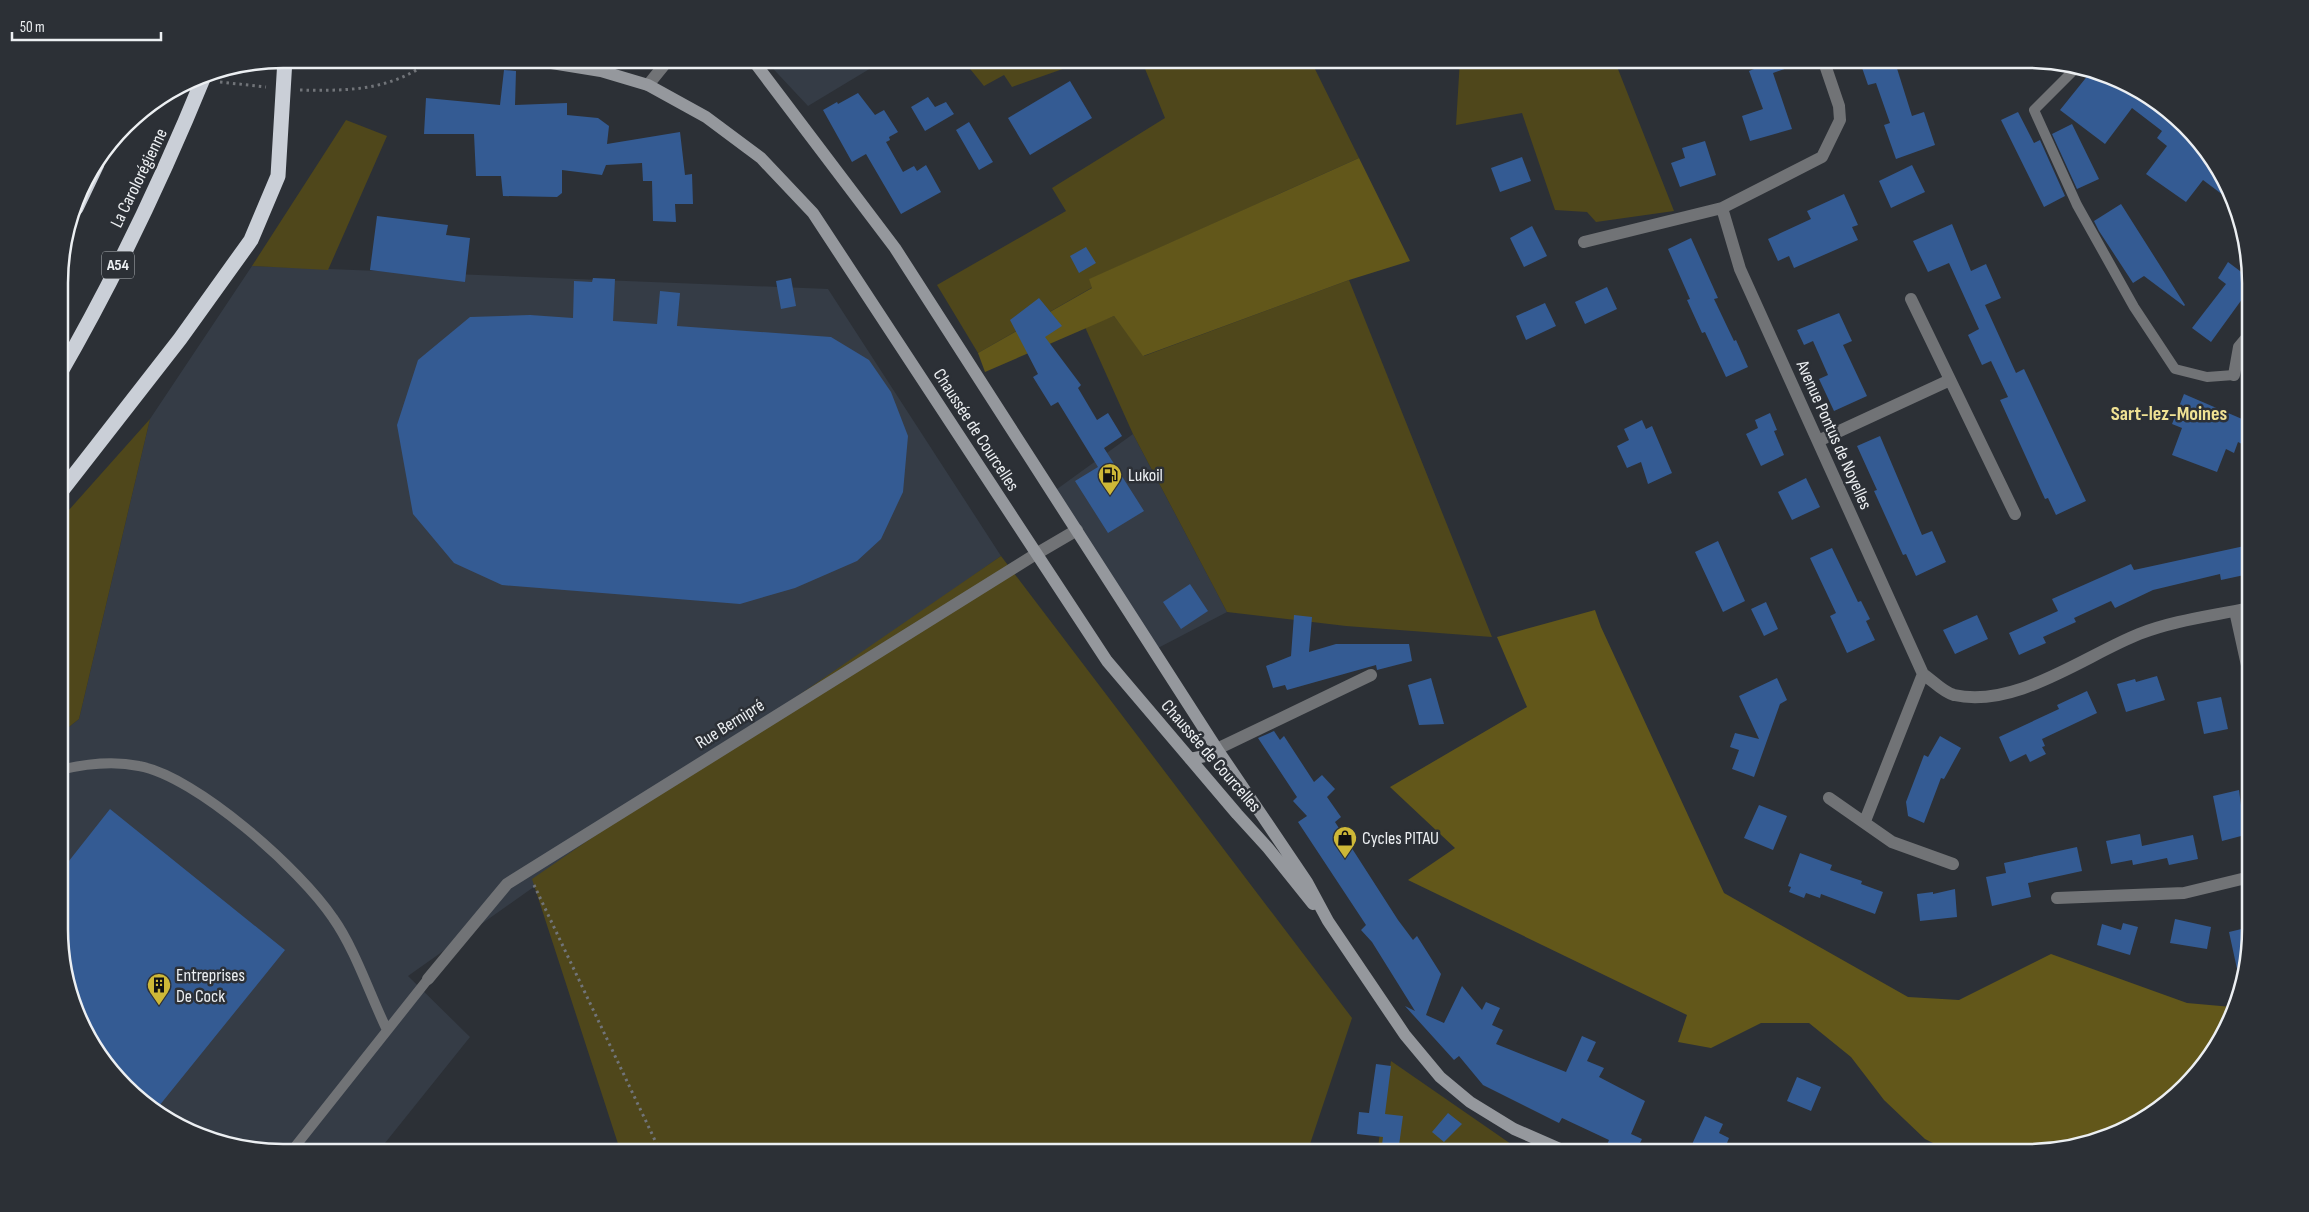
<svg xmlns="http://www.w3.org/2000/svg" width="2309" height="1212" viewBox="0 0 2309 1212" font-family="'Sofia Sans Condensed',sans-serif">
	<style>
		.built { fill: #353c46 }
		.green { fill: #4f471b }
		.forest { fill: #62571a }
		.building { fill: #345b93 }
		.lines { fill: none; stroke-linecap: round; stroke-linejoin: round }
		.path { stroke: #717479; stroke-width: 3; stroke-dasharray: 2.5 4; stroke-linecap: butt }
		.lane { stroke: #717376; stroke-width: 10 }
		.street { stroke: #717376; stroke-width: 12 }
		.secondary { stroke: #95989d; stroke-width: 12 }
		.highway { stroke: #cacfd7; stroke-width: 15 }
		.labels { text-anchor: middle; dominant-baseline: central; stroke-width: 5; stroke-linejoin: round; paint-order: stroke }
		.shield { fill: #2c3036; stroke: #b2b6ba; stroke-width: 1 }
		.shield-label { font-size: 16px; font-weight: bold; fill: #eceff2 }
		.street-label { font-size: 18px; fill: #eceff2; stroke: #2c3036 }
		.poi-label { font-size: 18px; fill: #eceff2; stroke: #2c3036; text-anchor: start }
		.quarter-label { font-size: 20px; font-weight: bold; fill: #f0e294; stroke: #2c3036 }
		.rim { fill: none; stroke: #eceff2; stroke-width: 2.5 }
	</style>
	<rect width="100%" height="100%" fill="#2c3036"/>
	<path class="built" d="M764 59H886L808 106Z
		M252 266 828 289 1001 556 408 976 470 1037 377 1153 352 1147 347 1153H283L184 1130 135 1098 97 1054 61 959 60 734 79 719 150 419Z
		M1133 434 1227 612 1158 648 1053 492Z"/>
	<path class="green" d="M962 59H1091L1012 87 1004 75 984 86Z
		M1141 59H1310L1359 158 1090 279 1093 287 978 353 937 285 1066 211 1052 188 1165 118Z
		M1460 59H1614L1674 211 1596 222 1587 212 1555 210 1522 113 1456 125Z
		M346 120 387 136 328 270 252 266Z
		M1349 280 1492 637 1346 626 1227 612 1133 434 1085 327 1114 316 1144 356Z
		M150 419 79 719 60 734V520Z
		M1001 556 1352 1018 1307 1153H621L532 879Z
		M1391 1061 1524 1153H1377Z"/>
	<path class="forest" d="M1359 158 1410 261 1349 280 1143 356 1114 316 985 372 978 353 1092 288 1089 279Z
		M1595 610 1601 627 1724 893 1908 997 1959 1000 2051 954 2187 1003 2232 1007C2230 1014 2230 1022 2227 1029 2208 1068 2137 1142 2091 1136L2078 1145 2040 1153H1953L1925 1139 1884 1100 1851 1057 1809 1023H1761L1711 1048 1678 1042 1687 1015 1408 880 1455 848 1390 787 1527 707 1497 637Z"/>
	<path class="building" d="M1756 59H1807L1808 61 1773 73 1792 129 1750 141 1742 116 1763 109 1749 71 1759 67Z
		M1859 59H1894L1912 116 1924 112 1935 145 1896 159 1884 125 1890 123 1876 83 1868 85Z
		M504 70 516 71 515 105 567 103V115L598 118 609 126 607 144 680 132 685 175 692 174 693 204H675L676 222 653 221 652 181H643L642 163 606 165 602 175 562 170V193L557 197 503 196 501 176H476L474 134H424L426 98 500 105Z
		M2089 74 2125 82 2179 120 2212 158 2227 198 2203 180 2186 202 2146 174 2167 146 2157 138 2162 131 2132 108 2105 144 2060 110Z
		M1070 81 1092 118 1030 155 1008 118Z
		M858 93 875 115 884 110 898 132 889 137 890 140 886 142 903 172 914 166 917 171 926 165 941 192 901 214 866 154 852 162 823 110 837 102 838 104Z
		M928 97 935 107 946 102 954 114 925 131 911 107Z
		M2018 112 2034 143 2040 140 2065 196 2044 207 2001 120Z
		M969 122 993 162 979 170 956 130Z
		M2072 124 2099 179 2077 189 2052 134Z
		M1705 141 1716 175 1680 187 1671 163 1685 158 1682 148Z
		M1522 157 1531 181 1500 192 1491 168Z
		M1912 165 1925 192 1891 208 1879 181Z
		M1844 194 1858 225 1852 227 1858 240 1794 268 1789 256 1778 261 1768 239 1811 219 1807 211Z
		M2121 204 2185 305 2184 306 2144 276 2133 283 2099 231 2094 221Z
		M377 216 448 225 446 235 470 238 465 282 370 270Z
		M1952 224 1971 271 1986 264 2001 298 1985 305 2016 373 2024 369 2086 501 2056 515 2048 498 2045 499 2000 400 2008 397 1991 361 1982 365 1968 335 1979 329 1949 263 1928 272 1913 241Z
		M1532 226 1547 256 1524 267 1510 238Z
		M1691 238 1718 298 1714 299 1734 341 1736 340 1748 367 1726 377 1705 332 1702 333 1687 300 1690 299 1668 249Z
		M1086 247 1096 263 1079 273 1070 256Z
		M2228 262 2248 277V291L2211 342 2192 328 2226 284 2218 278Z
		M593 278 615 279 613 321 657 324 660 291 680 293 677 326 831 337 869 360 891 392 908 436 903 492 881 539 857 561 795 588 740 604 502 585 454 563 413 514 397 425 418 360 470 317 530 315 573 318 574 281 592 282Z
		M791 278 796 306 781 309 776 281Z
		M1607 287 1617 309 1585 324 1575 302Z
		M1039 298 1062 326 1045 337 1081 385 1078 388 1097 420 1108 413 1122 436 1104 448 1144 511 1108 533 1075 481 1098 467 1058 402 1051 406 1033 377 1038 374 1010 320Z
		M1545 303 1556 326 1526 340 1516 316Z
		M1839 313 1852 341 1843 345 1867 396 1834 411 1819 379 1828 375 1813 341 1804 345 1797 330Z
		M2184 394 2249 422V433L2244 445 2238 442 2234 453 2226 449 2217 472 2172 455 2182 428 2172 424Z
		M1770 413 1777 430 1774 431 1784 455 1761 466 1746 434 1758 428 1755 420Z
		M1642 420 1646 429 1652 426 1672 473 1648 484 1641 462 1627 468 1617 446 1629 440 1624 429Z
		M1880 436 1922 535 1932 531 1946 562 1916 576 1906 554 1903 555 1874 491 1877 490 1857 446Z
		M1806 478 1820 507 1792 520 1778 492Z
		M1718 541 1745 601 1723 612 1695 552Z
		M2249 545V574L2221 580 2220 574 2153 590 2115 608 2111 601 2074 618 2076 622 2043 637 2046 643 2019 655 2009 633 2058 611 2052 599 2131 564 2134 570Z
		M1832 548 1858 602 1861 601 1870 619 1866 621 1875 640 1847 653 1830 616 1836 613 1810 558Z
		M1190 584 1208 611 1181 629 1163 602Z
		M1766 602 1778 629 1764 636 1751 609Z
		M1294 615 1312 617 1309 652 1336 644H1409L1412 661 1377 670 1376 665 1287 690 1285 685 1273 688 1266 666 1291 656Z
		M1977 615 1988 639 1955 654 1943 630Z
		M2157 676 2165 700 2126 712 2117 684 2135 679 2136 682Z
		M1431 678 1444 724 1419 725 1408 685Z
		M1777 678 1787 700 1780 704 1754 777 1732 769 1739 750 1730 747 1735 733 1759 739 1739 696Z
		M2087 691 2097 713 2042 739 2045 746 2042 747 2046 754 2030 762 2026 754 2010 762 1999 737 2059 709 2057 705Z
		M2221 697 2228 729 2204 734 2197 702Z
		M1274 731 1280 740 1284 736 1314 782 1322 775 1335 789 1327 797 1341 817 1335 822 1398 920 1413 940 1417 936 1441 974 1426 1015 1444 1023 1462 986 1482 1010 1486 1002 1500 1008 1492 1025 1503 1030 1496 1044 1566 1072 1582 1036 1596 1042 1587 1061 1604 1068 1599 1077 1645 1101 1631 1134 1642 1139 1635 1153H1624L1607 1145 1609 1140 1562 1118 1559 1123 1483 1085 1459 1056 1454 1060 1405 1006 1415 1011 1372 942 1361 930 1366 925 1298 822 1307 816 1293 801 1297 797 1258 738Z
		M1940 736 1961 748 1944 779 1941 778 1924 823 1908 816 1906 802 1924 755 1928 757Z
		M2239 790 2245 835 2222 841 2213 796Z
		M1759 805 1787 816 1773 850 1744 838Z
		M110 809 285 950 155 1111 135 1098 97 1054 61 959V871Z
		M2140 834 2142 846 2193 835 2198 859 2169 865 2167 858 2133 865 2132 860 2111 864 2106 841Z
		M2077 847 2082 871 2028 883 2031 897 1992 906 1986 877 2006 873 2004 863Z
		M1800 853 1832 865 1830 870 1862 881 1861 884 1883 892 1875 914 1821 894 1820 898 1806 893 1804 898 1789 892 1791 887 1788 886Z
		M1955 889 1957 917 1920 921 1917 894 1933 892V894Z
		M2175 919 2211 927 2207 949 2170 943Z
		M2123 923 2138 927 2130 955 2097 945 2102 924 2121 930Z
		M2250 927V929L2239 978 2229 932Z
		M1376 1064 1391 1066 1385 1114 1403 1116 1398 1153H1381L1383 1137 1357 1134 1359 1112 1369 1113Z
		M1797 1077 1821 1087 1811 1111 1787 1101Z
		M1448 1113 1462 1124 1444 1142 1432 1132Z
		M1705 1116 1723 1124 1719 1133 1729 1138 1723 1153H1688Z"/>
	<g class="lines">
		<path class="path" d="M220 82 266 87
			M300 90C341 91 382 91 418 69
			M534 885 661 1153"/>
		<path class="lane" d="M2074 70 2034 110 2077 205 2134 307 2175 369 2207 377 2234 375
			M60 770C85 764 114 761 139 766 196 776 301 870 333 918 355 949 370 995 387 1030
			M290 1153 428 979"/>
		<path class="street" d="M648 85 669 59
			M1722 208 1740 269 1923 674C1932 680 1944 693 1954 695 2015 709 2084 656 2139 634 2175 620 2212 616 2249 608
			M1584 242 1722 208 1822 157 1840 120 1839 106 1823 59
			M1911 299 2015 514
			M2234 375 2239 347 2249 335
			M1818 441 1950 380
			M2235 611 2250 679
			M1217 749 1371 675
			M1829 798 1892 842 1953 864
			M1865 821 1923 674
			M2057 898 2184 893 2250 877
			M428 979 507 884 1036 554 1077 530"/>
		<path class="secondary" d="M527 59 601 71 648 85 706 117 761 158 813 213 1107 661 1237 814 1268 848 1313 904
			M752 59 895 248 1217 749 1307 882 1328 921 1405 1035 1440 1077 1470 1102 1514 1129 1569 1153
			M1190 759 1205 756 1217 749"/>
		<path class="highway" d="M76 208 97 164
			M59 375C115 278 163 177 205 74
			M60 493 180 339 251 240 278 176 285 59"/>
	</g>
	<defs>
		<g id="fuel-pin" transform="scale(1.25)"><path d="M0 17L-7.5 6A9.5 9.5 0 1 1 7.5 6Z" fill="#ceb837" stroke="#2c3036"/><path d="M-5.5-6h7V0h2V4h1.3V-2.5L3-4.5l.8-.8L6-3V5H2.5V1h-1V6h-7ZM-4.2-4.7v3.2H.2V-4.7Z" fill="#111"/></g>
		<g id="shop-pin" transform="scale(1.25)"><path d="M0 17L-7.5 6A9.5 9.5 0 1 1 7.5 6Z" fill="#ceb837" stroke="#2c3036"/><path d="M-5-2.5h2.3a2.7 3.5 0 0 1 5.4 0H5L5.5 6h-11ZM-1.5-2.5h3a1.5 2.3 0 0 0-3 0Z" fill="#111"/></g>
		<g id="building-pin" transform="scale(1.25)"><path d="M0 17L-7.5 6A9.5 9.5 0 1 1 7.5 6Z" fill="#ceb837" stroke="#2c3036"/><path d="M-4-6H4V6H1V3H-1V6H-4ZM-2.5-4.3h1.7v1.8h-1.7ZM.8-4.3h1.7v1.8H.8ZM-2.5-1h1.7V.8h-1.7ZM.8-1h1.7V.8H.8Z" fill="#111"/></g>
	</defs>
	<g fill-rule="evenodd">
		<use href="#fuel-pin" x="1110" y="475"/>
		<use href="#shop-pin" x="1345" y="838"/>
		<use href="#building-pin" x="159" y="985"/>
	</g>
	<g class="labels">
		<rect class="shield" x="102" y="251.5" width="32" height="27" rx="4"/>
		<g class="shield-label">
			<text x="118" y="265">A54</text>
		</g>
		<g class="street-label">
			<text transform="translate(139 178) rotate(-64)">La Carolorégienne</text>
			<text transform="translate(976 430) rotate(57)">Chaussée de Courcelles</text>
			<text transform="translate(1834 435) rotate(66)">Avenue Pontus de Noyelles</text>
			<text transform="translate(730 724) rotate(-32)">Rue Bernipré</text>
			<text transform="translate(1211 756) rotate(49)">Chaussée de Courcelles</text>
		</g>
		<g class="poi-label">
			<text x="1128" y="475">Lukoil</text>
			<text x="1362" y="838">Cycles PITAU</text>
			<text x="176" y="975">Entreprises<tspan x="176" dy="21">De Cock</tspan></text>
		</g>
		<g class="quarter-label">
			<text x="2169" y="414">Sart-lez-Moines</text>
		</g>
	</g>
	<path d="M0 0H2309V1212H0ZM283 68H2027A215 215 0 0 1 2242 283V929A215 215 0 0 1 2027 1144H283A215 215 0 0 1 68 929V283A215 215 0 0 1 283 68Z" fill="#2c3036" fill-rule="evenodd"/>
	<path class="rim" d="M283 68H2027A215 215 0 0 1 2242 283V929A215 215 0 0 1 2027 1144H283A215 215 0 0 1 68 929V283A215 215 0 0 1 283 68Z"/>
	<path d="M12 32v8h149v-8" fill="none" stroke="#eceff2" stroke-width="2.5"/>
	<text x="20" y="32" font-size="15" fill="#eceff2" stroke="#2c3036" stroke-width="4" paint-order="stroke">50 m</text>
</svg>
